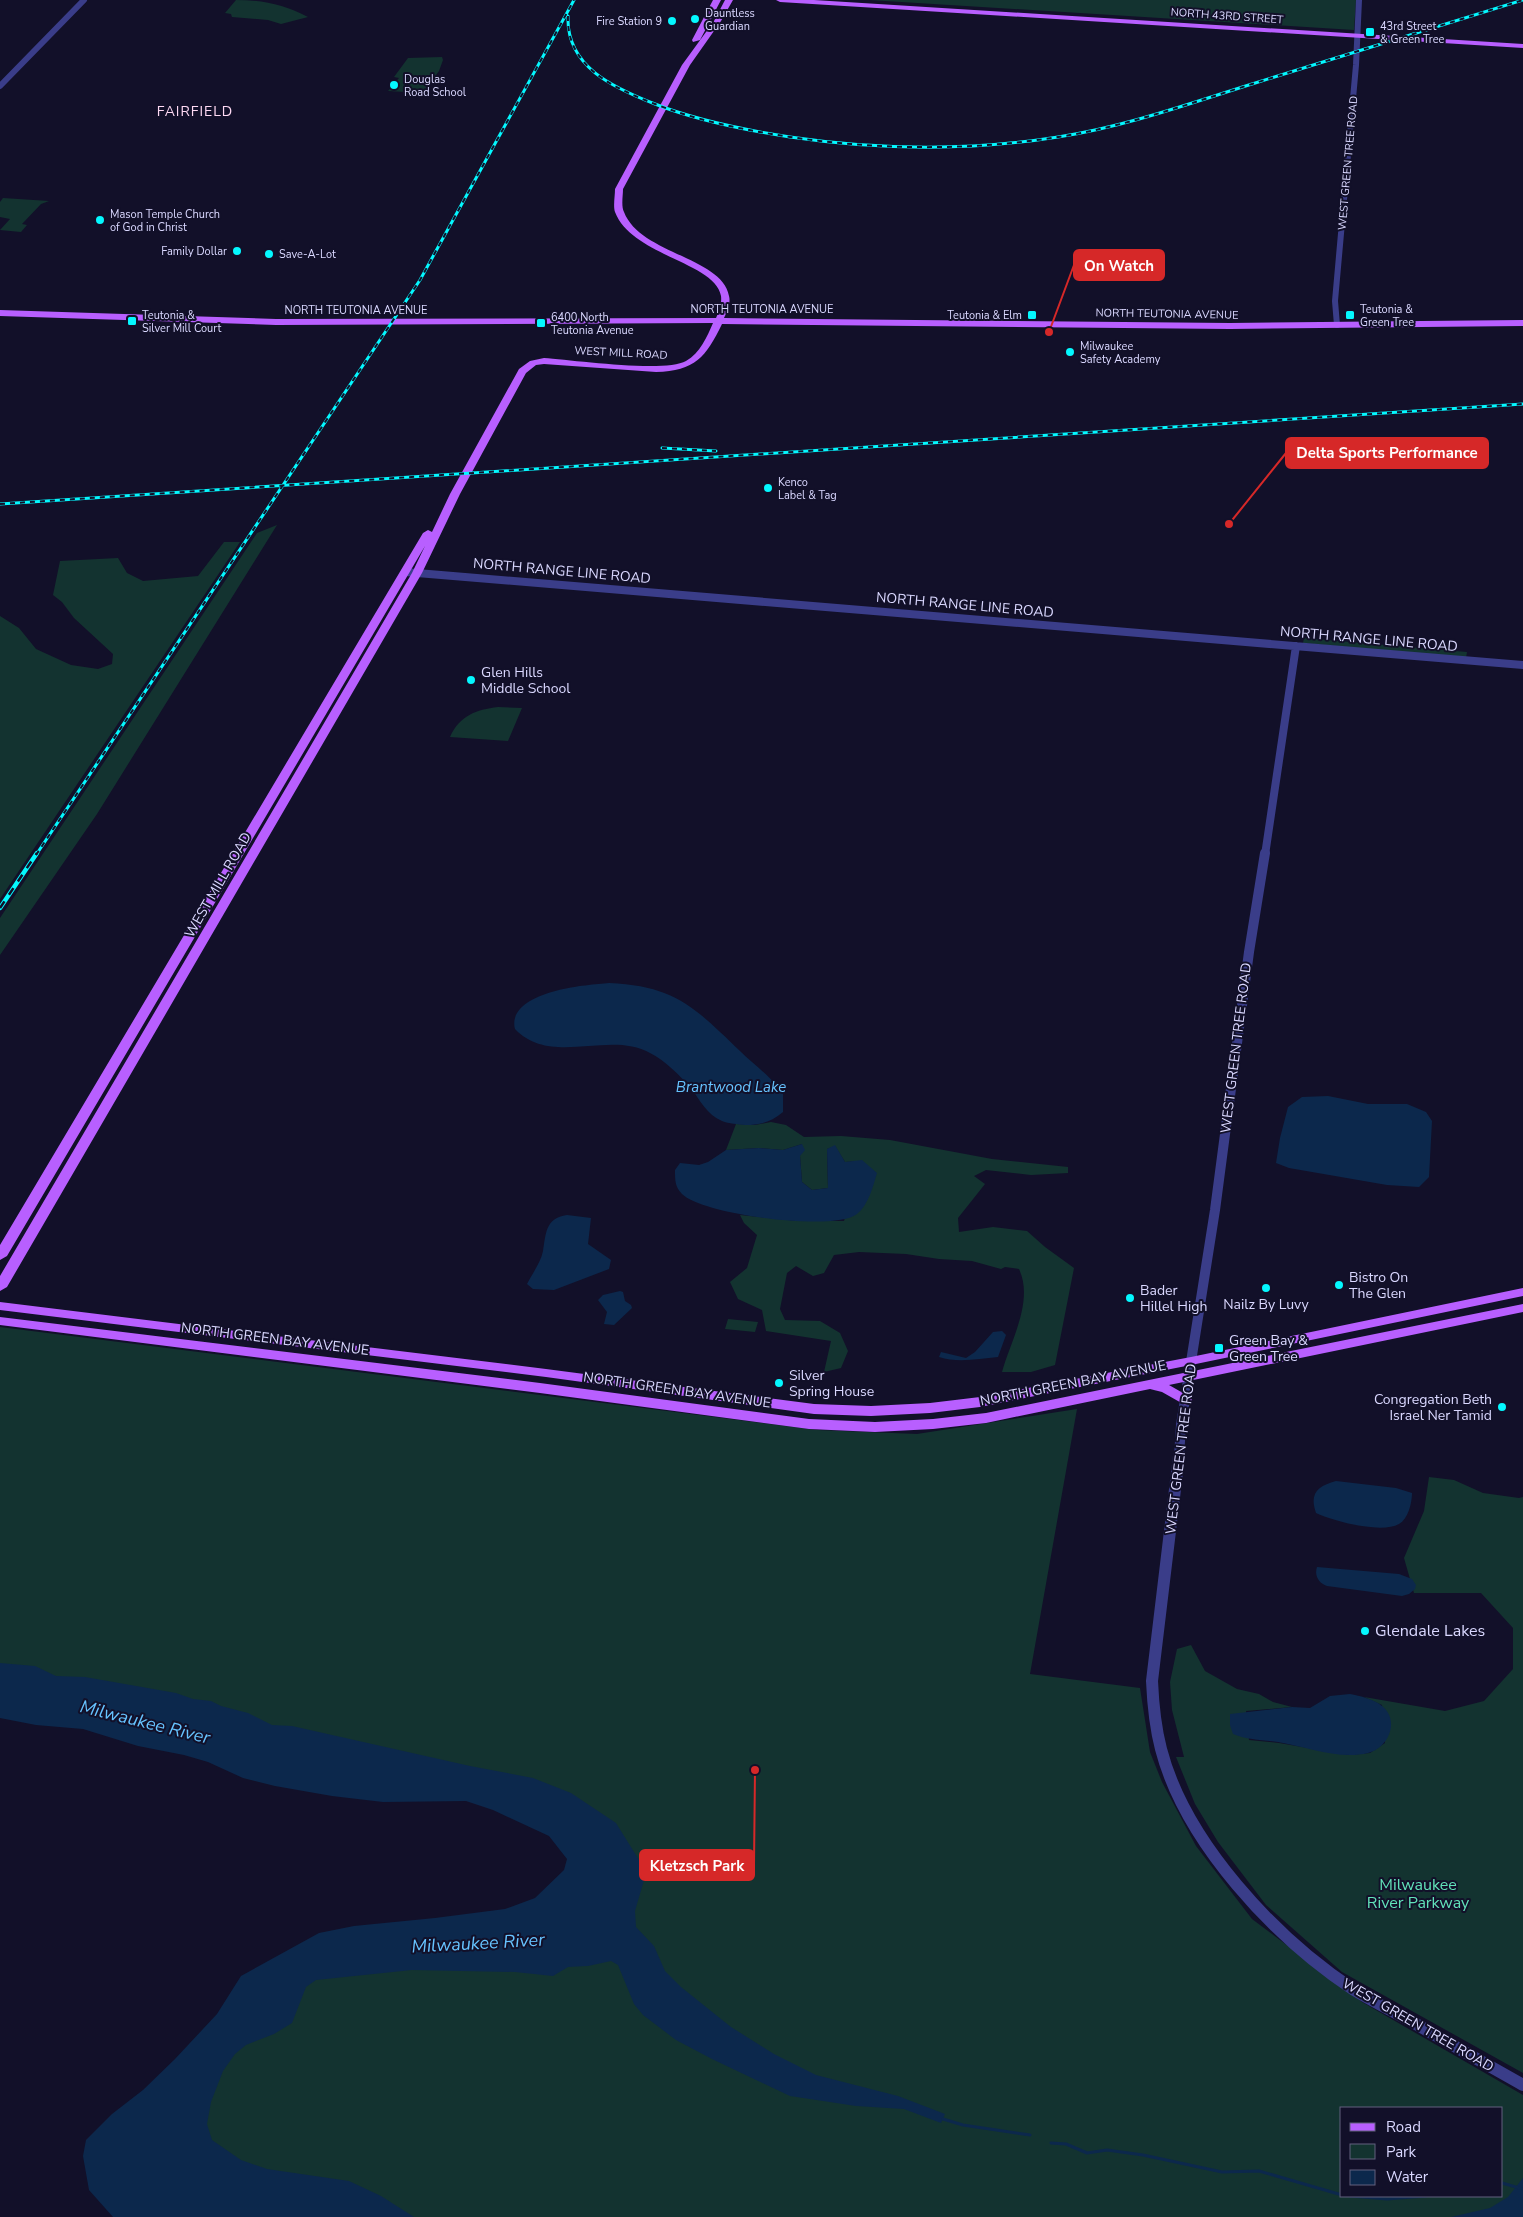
<svg xmlns="http://www.w3.org/2000/svg" width="1523" height="2217" viewBox="0 0 1523 2217" font-family="'Nunito Sans',sans-serif">
	<style>
		.green { fill: #133330; fill-rule: evenodd }
		.water { fill: #0c284c }
		.lines { fill: none; stroke-linecap: round; stroke-linejoin: round }
		.stream { stroke: #0c284c; stroke-width: 3 }
		.minor-far3 { stroke: #3a3d89; stroke-width: 6 }
		.minor-far2 { stroke: #3a3d89; stroke-width: 8 }
		.minor-far1 { stroke: #3a3d89; stroke-width: 10 }
		.minor { stroke: #3a3d89; stroke-width: 12 }
		.major { fill: #b85fff; fill-rule: evenodd }
		.rail-far1-casing { stroke: #04f8ff; stroke-width: 3 }
		.rail-casing { stroke: #04f8ff; stroke-width: 4.5 }
		.rail-far1 { stroke: #121029; stroke-width: 2; stroke-dasharray: 5; stroke-linecap: butt }
		.rail { stroke: #121029; stroke-width: 2.5; stroke-dasharray: 8; stroke-linecap: butt }
		.poi-dot { fill: #04f8ff; stroke: #121029; stroke-width: 2 }
		.labels { text-anchor: middle; dominant-baseline: central; stroke-width: 4; stroke-linejoin: round; paint-order: stroke }
		.far-poi-label { font-size: 11px; fill: #dad8ff; stroke: #121029; text-anchor: start }
		.far-street-label { font-size: 11px; fill: #dad8ff; stroke: #121029 }
		.far-quarter-label { font-size: 14px; letter-spacing: 1px; fill: #ffdaf4; stroke: #121029 }
		.street-label { font-size: 14px; fill: #dad8ff; stroke: #121029 }
		.poi-label { font-size: 14px; fill: #dad8ff; stroke: #121029; text-anchor: start }
		.water-label { font-size: 15px; font-style: italic; fill: #66c3ff; stroke: #121029 }
		.near-poi-label { font-size: 16px; fill: #dad8ff; stroke: #121029; text-anchor: start }
		.near-park-label { font-size: 16px; fill: #61e2b9; stroke: #121029 }
		.near-water-label { font-size: 18px; font-style: italic; fill: #66c3ff; stroke: #121029 }
		.leader { fill: none; stroke: #d62828; stroke-width: 2 }
		.callout-dot { fill: #d62828; stroke: #121029; stroke-width: 2 }
		.callout { fill: #d62828; stroke: #d62828; stroke-width: 2 }
		.callout-label { font-size: 15px; text-anchor: middle; font-weight: bold; fill: #fff }
	</style>
	<rect width="100%" height="100%" fill="#121029"/>
	<path class="green" d="M236 0C262 0 285 5 308 17L281 24 268 20 232 17 231 14 225 13Z
		M869 0H1356L1354 30Z
		M442 57 443 60 439 71 423 93 388 91 399 78 394 77 408 58Z
		M3 198 49 201 41 204 22 224 27 225 21 232 0 230 10 219 0 217V202Z
		M277 525 97 814 0 955V918L257 533Z
		M224 542H240L0 899V616L19 628 36 649 71 665 98 669 112 664 113 654 74 618 62 602 53 595 60 561 118 558 127 573 143 581 198 576Z
		M1304 638 1467 652 1466 658 1303 643Z
		M498 707 522 708 508 741 450 737C460 715 476 710 498 707Z
		M771 1122 786 1125 804 1137 841 1136 890 1140 992 1159 1068 1167V1173L1031 1175 986 1170 974 1176 985 1184 958 1218 959 1232 993 1227 1027 1231 1045 1247 1074 1268 1055 1365 1031 1372H1002C1011 1340 1034 1301 1019 1269L1005 1267 1001 1269 972 1261 939 1259 906 1254 859 1252 834 1255 824 1273 813 1276 796 1266 787 1273 780 1309 785 1320 820 1321 840 1333 848 1351 841 1368 824 1372 831 1341 766 1331 762 1310 738 1299 730 1282 747 1268 757 1235 744 1223 740 1215 797 1221H844L862 1161 845 1162 835 1146 827 1149 828 1188 812 1190 802 1182 800 1156 802 1144 783 1150 759 1148 726 1150 736 1124 755 1125Z
		M728 1319 758 1322 755 1332 725 1329Z
		M0 1327 817 1430 917 1434 1077 1409 1030 1674 1140 1688 1150 1752 1162 1782 1196 1846 1252 1919 1362 2002 1523 2095V2217H225L140 2155 304 1972 596 1891 561 1819 0 1691ZM1342 2108H1502V2196H1342Z
		M1429 1477 1454 1480 1483 1493 1519 1498 1523 1497V2073L1342 1972 1266 1905 1218 1842 1195 1804 1176 1757H1184L1172 1710 1170 1682 1177 1649 1191 1645 1205 1671 1237 1689 1259 1694 1273 1702 1292 1707 1246 1711 1249 1740 1279 1743 1349 1755 1370 1753 1385 1743 1382 1705 1364 1697 1445 1711 1484 1701 1513 1669V1628L1481 1593H1414L1404 1558 1424 1511Z"/>
	<path class="water" d="M609 983C676 986 695 1008 740 1051 752 1063 765 1072 776 1085L783 1093V1112C771 1122 761 1125 745 1125 738 1124 729 1124 722 1121 707 1115 700 1100 691 1088 679 1075 666 1061 650 1053 609 1030 551 1067 515 1029 514 1026 514 1021 515 1018 524 990 585 985 609 983Z
		M1328 1096 1368 1104H1407L1426 1112 1432 1121 1429 1177 1419 1187 1387 1185 1289 1168 1276 1163 1280 1138 1288 1107 1302 1097Z
		M802 1144 805 1150 800 1156 802 1182 812 1190 828 1188 827 1149 835 1145 845 1162 862 1160 877 1173C873 1186 869 1204 857 1214 835 1232 703 1215 682 1194 675 1187 675 1180 675 1170L680 1163 699 1165 708 1162 726 1150 759 1148 783 1150Z
		M567 1215 591 1218 588 1244 611 1260 609 1269 554 1290 533 1289 527 1284C532 1274 541 1262 543 1251 546 1234 545 1218 567 1215Z
		M620 1291 623 1292 625 1301 631 1305 632 1308 614 1325 604 1324 607 1312 598 1300 603 1295Z
		M1002 1331 1006 1335 998 1357C978 1359 957 1363 939 1357L941 1352 966 1358 975 1352 993 1332Z
		M1336 1481 1396 1488 1412 1493C1412 1503 1408 1519 1399 1524 1381 1534 1333 1521 1316 1513 1309 1493 1318 1486 1336 1481Z
		M1317 1567 1399 1574 1412 1579 1416 1585 1415 1589 1409 1594 1402 1596 1327 1586C1319 1583 1314 1576 1317 1567Z
		M0 1663 35 1666 56 1676 85 1677 176 1693 193 1699 211 1701 221 1706 248 1713 272 1725 292 1726 470 1766 533 1778 571 1793 616 1823 639 1860 644 1880 635 1911 636 1927 654 1946 665 1971 681 1987 731 2027 774 2054 816 2075 898 2096 945 2114 941 2123 904 2109 856 2106 790 2096 712 2059 676 2040 643 2015 634 2004 618 1965 611 1961 588 1966 568 1967 553 1976 515 1972 412 1970 316 1980 306 1987 292 2023 274 2034 246 2045 235 2054 223 2071 211 2102 207 2124 212 2140 241 2160 267 2169 349 2181 381 2196 414 2217H113L89 2190 83 2156 86 2140 112 2114 143 2090 175 2059 217 2014 241 1976 319 1933 354 1926 435 1918 505 1909 535 1898 564 1870 567 1859 549 1836 493 1810 466 1801 383 1802 332 1796 275 1786 243 1778 208 1762 184 1755 138 1746 83 1729 36 1725 0 1718Z
		M1350 1694C1360 1696 1374 1699 1382 1706 1400 1720 1389 1748 1368 1753 1339 1760 1307 1747 1278 1742 1262 1740 1248 1740 1233 1734L1230 1725V1714L1292 1707 1310 1708 1330 1696Z
		M1523 2178V2217H1451L1490 2208 1508 2197Z"/>
	<g class="lines">
		<path class="stream" d="M943 2119 963 2125 1030 2135
			M1051 2143 1066 2144 1087 2153 1107 2150 1143 2155 1222 2172 1259 2171 1342 2195
			M1502 2183 1523 2189
			M1350 2196 1387 2199 1426 2196"/>
		<path class="minor-far3" d="M0 86 84 0
			M1337 325 1335 301 1356 65 1359 0"/>
		<path class="minor-far2" d="M405 572 1523 665
			M1265 855 1296 646"/>
		<path class="minor-far1" d="M1179 1457 1181 1425 1215 1210 1249 952 1265 853"/>
		<path class="minor" d="M1179 1456 1152 1681C1153 1704 1155 1726 1161 1749 1185 1842 1275 1938 1354 1990 1372 2001 1392 2011 1411 2021 1448 2043 1486 2064 1523 2085"/>
		<path class="major" d="M713 0H721L700 40 693 42 692 40Z
			M725 0H733L721 21 690 65 623 189C623 196 621 206 624 212 640 254 722 257 729 296 731 303 727 312 724 318L1230 323 1523 320V326L1230 329 722 324C706 357 695 371 656 372L544 364 536 365 526 373 460 494 422 573 7 1287 0 1291V1276L412 573 425 546 7 1256 0 1260V1245L423 533 428 530 432 532 450 494 519 369 530 361 544 358C573 360 665 373 686 361 700 353 707 337 713 323L276 325 0 316V310L276 319 716 318C719 312 722 303 721 296 715 262 632 256 615 212 613 206 615 196 615 189L682 65 714 21Z
			M776 0H814L1523 44V48L780 2Z
			M1523 1288V1296L1191 1365 980 1407 930 1413 871 1416 814 1414 546 1377 0 1310V1302L546 1369 814 1404 871 1406 930 1403 980 1397 1191 1357Z
			M1523 1304V1312L1169 1385 1190 1397 1192 1400 1190 1403 1185 1405 1162 1392 1150 1389 986 1423 933 1429 875 1432 809 1429 540 1393 0 1325V1317L540 1383 809 1419 875 1422 933 1419 986 1413Z"/>
		<g class="rail-far1-casing">
			<path id="rail-far1" d="M568 16C566 67 614 88 655 104 698 121 745 130 790 137 879 150 970 151 1058 137 1124 127 1188 104 1252 84 1342 56 1433 28 1523 0
				M662 448 716 451
				M0 504 1523 404
				M36 855 420 280 574 0"/>
		</g>
		<g class="rail-casing">
			<path id="rail" d="M0 908 37 853"/>
		</g>
		<use href="#rail-far1" class="rail-far1"/>
		<use href="#rail" class="rail"/>
	</g>
	<g class="poi-dot">
		<circle cx="695" cy="19" r="5"/>
		<circle cx="672" cy="21" r="5"/>
		<rect x="1365" y="27" width="10" height="10" rx="2.5"/>
		<circle cx="394" cy="85" r="5"/>
		<circle cx="100" cy="220" r="5"/>
		<circle cx="237" cy="251" r="5"/>
		<circle cx="269" cy="254" r="5"/>
		<rect x="1027" y="310" width="10" height="10" rx="2.5"/>
		<rect x="1345" y="310" width="10" height="10" rx="2.5"/>
		<rect x="127" y="316" width="10" height="10" rx="2.5"/>
		<rect x="536" y="318" width="10" height="10" rx="2.5"/>
		<circle cx="1070" cy="352" r="5"/>
		<circle cx="768" cy="488" r="5"/>
		<circle cx="471" cy="680" r="5"/>
		<circle cx="1339" cy="1285" r="5"/>
		<circle cx="1266" cy="1288" r="5"/>
		<circle cx="1130" cy="1298" r="5"/>
		<rect x="1214" y="1343" width="10" height="10" rx="2.5"/>
		<circle cx="779" cy="1383" r="5"/>
		<circle cx="1502" cy="1407" r="5"/>
		<circle cx="1365" cy="1631" r="5"/>
	</g>
	<g class="labels">
		<g class="far-poi-label">
			<text x="705" y="13">Dauntless<tspan x="705" dy="13">Guardian</tspan></text>
			<text x="662" y="21" text-anchor="end">Fire Station 9</text>
			<text x="1380" y="26">43rd Street<tspan x="1380" dy="13">&amp; Green Tree</tspan></text>
			<text x="404" y="79">Douglas<tspan x="404" dy="13">Road School</tspan></text>
			<text x="110" y="214">Mason Temple Church<tspan x="110" dy="13">of God in Christ</tspan></text>
			<text x="227" y="251" text-anchor="end">Family Dollar</text>
			<text x="279" y="254">Save-A-Lot</text>
			<text x="1360" y="309">Teutonia &amp;<tspan x="1360" dy="13">Green Tree</tspan></text>
			<text x="142" y="315">Teutonia &amp;<tspan x="142" dy="13">Silver Mill Court</tspan></text>
			<text x="1022" y="315" text-anchor="end">Teutonia &amp; Elm</text>
			<text x="551" y="317">6400 North<tspan x="551" dy="13">Teutonia Avenue</tspan></text>
			<text x="1080" y="346">Milwaukee<tspan x="1080" dy="13">Safety Academy</tspan></text>
			<text x="778" y="482">Kenco<tspan x="778" dy="13">Label &amp; Tag</tspan></text>
		</g>
		<g class="far-street-label">
			<text transform="translate(1227 16) rotate(4)">NORTH 43RD STREET</text>
			<text transform="translate(1348 163) rotate(-85)">WEST GREEN TREE ROAD</text>
			<text x="762" y="309">NORTH TEUTONIA AVENUE</text>
			<text x="356" y="310">NORTH TEUTONIA AVENUE</text>
			<text transform="translate(1167 314) rotate(1)">NORTH TEUTONIA AVENUE</text>
			<text transform="translate(621 353) rotate(3)">WEST MILL ROAD</text>
		</g>
		<g class="far-quarter-label">
			<text x="195" y="111">FAIRFIELD</text>
		</g>
		<g class="street-label">
			<text transform="translate(562 571) rotate(5)">NORTH RANGE LINE ROAD</text>
			<text transform="translate(965 605) rotate(5)">NORTH RANGE LINE ROAD</text>
			<text transform="translate(1369 639) rotate(5)">NORTH RANGE LINE ROAD</text>
			<text transform="translate(218 885) rotate(-60)">WEST MILL ROAD</text>
			<text transform="translate(1236 1048) rotate(-83)">WEST GREEN TREE ROAD</text>
			<text transform="translate(275 1339) rotate(7)">NORTH GREEN BAY AVENUE</text>
			<text transform="translate(1073 1383) rotate(-11)">NORTH GREEN BAY AVENUE</text>
			<text transform="translate(677 1390) rotate(8)">NORTH GREEN BAY AVENUE</text>
			<text transform="translate(1181 1449) rotate(-83)">WEST GREEN TREE ROAD</text>
			<text transform="translate(1418 2025) rotate(30)">WEST GREEN TREE ROAD</text>
		</g>
		<g class="poi-label">
			<text x="481" y="672">Glen Hills<tspan x="481" dy="16">Middle School</tspan></text>
			<text x="1349" y="1277">Bistro On<tspan x="1349" dy="16">The Glen</tspan></text>
			<text x="1140" y="1290">Bader<tspan x="1140" dy="16">Hillel High</tspan></text>
			<text x="1266" y="1304" text-anchor="middle">Nailz By Luvy</text>
			<text x="1229" y="1340">Green Bay &amp;<tspan x="1229" dy="16">Green Tree</tspan></text>
			<text x="789" y="1375">Silver<tspan x="789" dy="16">Spring House</tspan></text>
			<text x="1492" y="1399" text-anchor="end">Congregation Beth<tspan x="1492" dy="16">Israel Ner Tamid</tspan></text>
		</g>
		<g class="water-label">
			<text x="731" y="1087">Brantwood Lake</text>
		</g>
		<g class="near-poi-label">
			<text x="1375" y="1631">Glendale Lakes</text>
		</g>
		<g class="near-park-label">
			<text x="1418" y="1885">Milwaukee<tspan x="1418" dy="18">River Parkway</tspan></text>
		</g>
		<g class="near-water-label">
			<text transform="translate(145 1722) rotate(14)">Milwaukee River</text>
			<text transform="translate(478 1943) rotate(-3)">Milwaukee River</text>
		</g>
	</g>
	<path class="leader" d="M1049 332L1074 265M1229 524L1286 453M755 1770L754 1865"/>
	<g class="callout-dot">
		<circle cx="1049" cy="332" r="5"/>
		<circle cx="1229" cy="524" r="5"/>
		<circle cx="755" cy="1770" r="5"/>
	</g>
	<g class="callout">
		<rect x="1074" y="250" width="90" height="30" rx="5"/>
		<rect x="1286" y="438" width="202" height="30" rx="5"/>
		<rect x="640" y="1850" width="114" height="30" rx="5"/>
	</g>
	<g class="callout-label">
		<text x="1119" y="271">On Watch</text>
		<text x="1387" y="458">Delta Sports Performance</text>
		<text x="697" y="1871">Kletzsch Park</text>
	</g>
	<rect x="1340" y="2107" width="162" height="90" fill="#121029" stroke="#62607f"/>
	<rect x="1350" y="2123" width="25" height="8" fill="#b85fff" stroke="#62607f"/>
	<text x="1386" y="2132" font-size="15" fill="#dad8ff">Road</text>
	<rect x="1350" y="2144" width="25" height="15" fill="#133330" stroke="#62607f"/>
	<text x="1386" y="2157" font-size="15" fill="#dad8ff">Park</text>
	<rect x="1350" y="2170" width="25" height="15" fill="#0c284c" stroke="#62607f"/>
	<text x="1386" y="2182" font-size="15" fill="#dad8ff">Water</text>
</svg>
